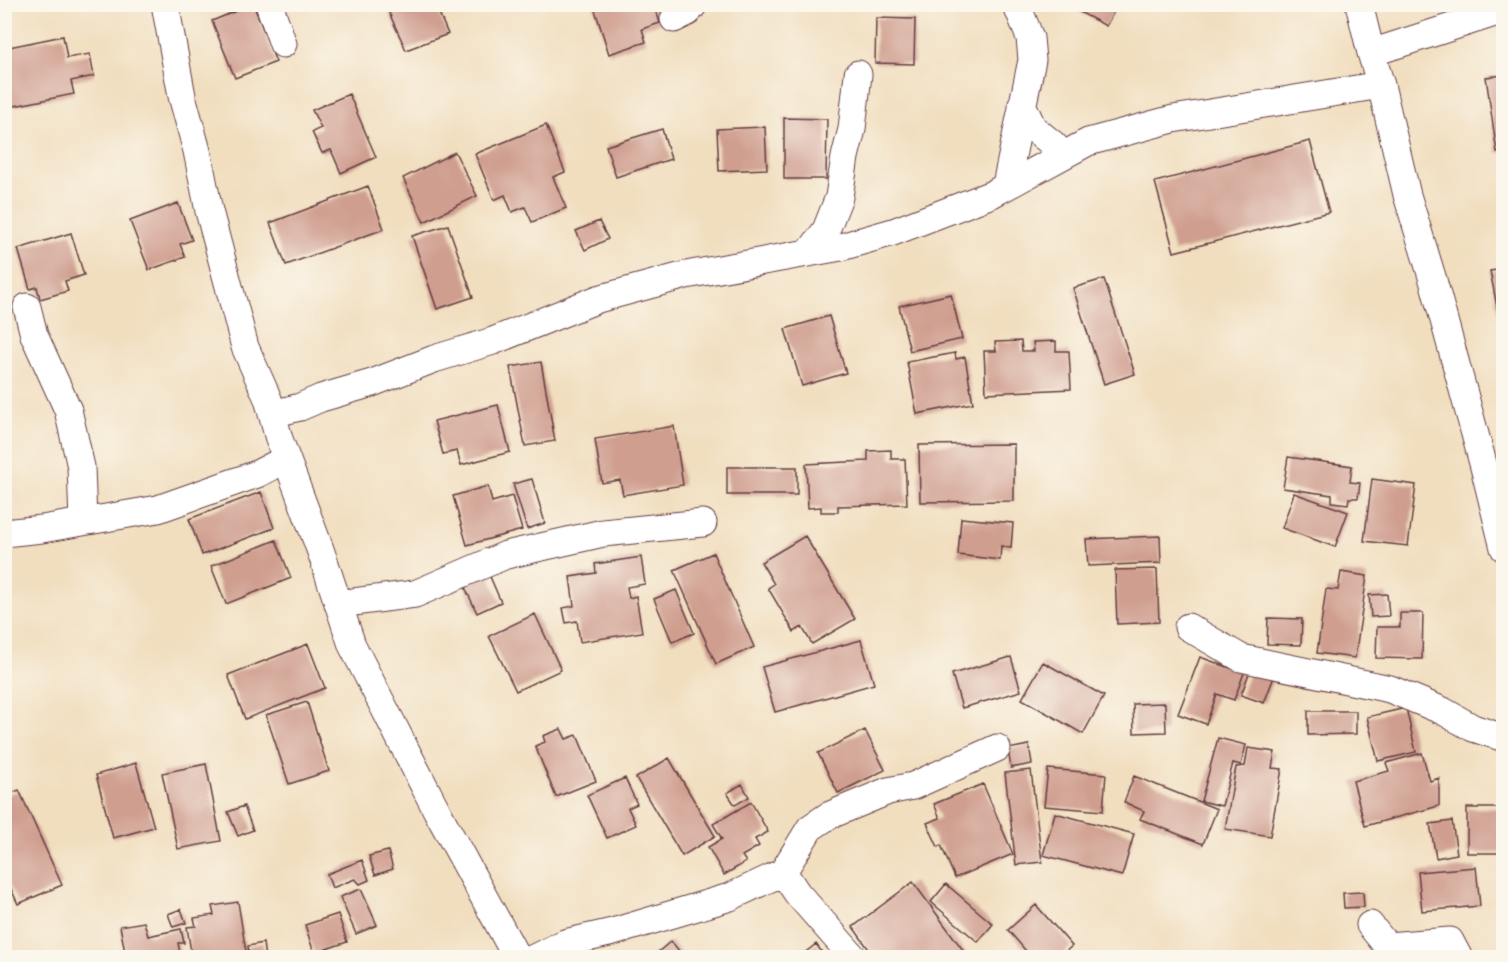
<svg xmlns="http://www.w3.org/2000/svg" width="1508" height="962" viewBox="0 0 1508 962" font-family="'EB Garamond',serif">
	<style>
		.building { fill: #cf9e8f }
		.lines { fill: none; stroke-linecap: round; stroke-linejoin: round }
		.minor-casing { stroke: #633c41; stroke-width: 29 }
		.minor { stroke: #fff; stroke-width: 27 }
	</style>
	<rect width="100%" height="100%" fill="#fbf7ec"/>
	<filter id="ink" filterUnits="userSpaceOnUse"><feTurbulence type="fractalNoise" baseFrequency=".0167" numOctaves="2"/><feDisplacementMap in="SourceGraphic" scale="12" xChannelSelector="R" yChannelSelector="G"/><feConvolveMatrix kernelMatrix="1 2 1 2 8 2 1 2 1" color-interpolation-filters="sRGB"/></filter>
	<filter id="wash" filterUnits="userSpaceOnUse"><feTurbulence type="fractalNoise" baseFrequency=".008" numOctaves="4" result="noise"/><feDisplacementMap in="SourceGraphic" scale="24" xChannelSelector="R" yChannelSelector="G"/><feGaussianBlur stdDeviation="1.35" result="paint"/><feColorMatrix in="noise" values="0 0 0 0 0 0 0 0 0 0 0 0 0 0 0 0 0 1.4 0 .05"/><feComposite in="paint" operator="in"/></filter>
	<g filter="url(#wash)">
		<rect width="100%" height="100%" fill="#f1debf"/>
		<g id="blocks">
			<path class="building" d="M253 4 276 62 235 78 212 21Z
				M385 4H435L448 34 406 50Z
				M593 4H641L642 7 654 4 660 23 642 29 646 42 609 54Z
				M1074 4H1118L1106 26 1072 8Z
				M876 18 915 19 914 64 875 63Z
				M63 36 67 58 90 54 94 76 71 81 74 94 9 107 4 83V48Z
				M1504 75V152L1497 153 1486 77Z
				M349 94 376 157 341 173 331 150 322 153 312 132 321 128 312 110Z
				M784 118 827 119 826 179H784Z
				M546 125 565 172 553 177 566 208 532 222 525 207 512 212 505 195 494 200 475 154Z
				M765 127 767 169 719 171 717 129Z
				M662 129 671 159 616 177 606 146Z
				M1310 141 1329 212 1174 252 1155 182Z
				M455 152 477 196 424 222 403 178Z
				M368 186 384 229 286 265 270 223Z
				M178 203 192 240 180 244 185 257 149 270 130 221Z
				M599 221 608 239 585 250 576 231Z
				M448 225 473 297 437 309 412 236Z
				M71 233 84 275 65 281 68 291 40 299 37 287 30 289 18 249Z
				M1504 269V332H1502L1490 271Z
				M1104 279 1135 374 1104 384 1073 288Z
				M951 294 962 339 910 351 899 306Z
				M829 316 846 373 802 386 785 329Z
				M1021 341 1022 351H1034L1033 342 1056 341V351H1069L1071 389 986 393 984 351H996L995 342Z
				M955 353 956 359 965 357 973 403 917 414 907 362Z
				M541 362 555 441 525 446 510 367Z
				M498 405 510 452 461 465 457 451 443 454 434 421Z
				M674 426 683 485 623 495 620 480 602 483 595 439Z
				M1014 444V501L920 502 919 445Z
				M891 450V459H905L907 504 838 506V512H821V507L808 508 806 464 868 461V451Z
				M1288 457 1352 466 1350 482 1360 483 1358 498H1349L1348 504 1332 502V495L1283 488Z
				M727 467H797V495H727Z
				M532 479 545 523 527 529 513 484Z
				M1372 479 1416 485 1408 546 1364 541Z
				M488 486 492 502 512 496 522 530 467 545 453 496Z
				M261 492 274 528 202 555 189 519Z
				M1294 493 1348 512 1335 547 1282 528Z
				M961 518 1013 523 1011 548 1001 546 1000 560 958 555Z
				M805 536 855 619 812 644 802 627 794 632 768 588 774 584 761 562Z
				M1160 536 1161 563 1088 566 1086 539Z
				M276 540 291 578 226 604 211 566Z
				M713 553 754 647 716 664 674 570Z
				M641 557 645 584 627 587 629 598 636 596 642 632 580 642 577 621 566 623 563 608 574 606 570 577 596 573 595 564Z
				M1157 569 1159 622 1117 624 1115 570Z
				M488 572 501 602 477 613 463 583Z
				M1341 572 1367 576 1355 658 1317 653 1326 589 1338 590Z
				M676 590 694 633 672 642 654 599Z
				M1387 594 1389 616 1371 617 1369 595Z
				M1400 613H1423L1422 659 1376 658 1377 627H1400Z
				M535 614 561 670 516 691 489 636Z
				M1268 618 1302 619 1301 645 1267 644Z
				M861 640 874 684 775 712 762 667Z
				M308 644 325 688 245 719 228 675Z
				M1011 657 1021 691 962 708 952 674Z
				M1200 657 1244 673 1234 700 1217 694 1206 724 1178 714Z
				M1043 662 1104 696 1083 734 1022 699Z
				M1251 668 1274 677 1264 703 1241 695Z
				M307 702 329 771 289 784 266 715Z
				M1165 703 1166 732 1134 733 1133 704Z
				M1406 708 1416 752 1378 761 1367 717Z
				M1308 711H1356V734L1308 735Z
				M561 729 566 739 577 735 596 781 556 797 535 746 545 742 543 736Z
				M865 730 885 770 838 793 818 753Z
				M1218 738 1246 745 1241 765 1233 763 1222 806 1201 801Z
				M1029 745 1032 764 1011 768 1008 749Z
				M1248 748 1275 752 1272 768 1282 769 1270 836 1225 829 1236 767 1245 766Z
				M1422 753 1430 781 1439 778V806L1365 826 1353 781 1389 771 1386 763Z
				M669 758 715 836 682 856 636 778Z
				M136 763 154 827 113 838 96 775Z
				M206 764 221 841 178 849 162 773Z
				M1048 769 1106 774 1103 811 1044 806Z
				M1031 770 1042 862 1016 865 1005 773Z
				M1134 776 1217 809 1203 844 1140 819 1144 811 1124 802Z
				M625 778 637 804 628 808 636 825 607 838 587 795Z
				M742 784 749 797 735 805 727 793Z
				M983 784 1013 854 955 878 941 845 938 847 927 823 940 818 934 804Z
				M19 790 62 885 18 904 4 874V796Z
				M751 802 768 832 755 839 759 846 742 856 746 862 724 875 708 847 722 839 713 824Z
				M244 806 253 830 238 836 228 812Z
				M1467 808H1504V853H1467Z
				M1055 813 1134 834 1122 876 1043 855Z
				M1452 821 1457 854 1436 858 1430 824Z
				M388 851 393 869 375 875 369 856Z
				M362 860 369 880 360 884 355 879 332 888 327 874Z
				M1476 867 1480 906 1422 911 1418 872Z
				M913 882 969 958H875L853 927Z
				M946 884 993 924 978 942 931 902Z
				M361 889 377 925 356 934 340 897Z
				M1363 892 1364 907 1344 908 1343 893Z
				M238 902 247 958H192L187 927 196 926 194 918 214 915 212 906Z
				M1036 905 1072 946 1058 958H1032L1008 930Z
				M181 909 186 923 173 927 168 914Z
				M338 914 347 942 314 953 305 925Z
				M144 922 148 936 181 929 184 943H178L181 958H126L120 926Z
				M671 941 685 958H651Z
				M263 943 265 958H249L248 946Z
				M816 944 826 958H798Z
				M121 950 123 958H94V957Z"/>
		</g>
	</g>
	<g filter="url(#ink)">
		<use href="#blocks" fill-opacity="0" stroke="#633c41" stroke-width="1.5"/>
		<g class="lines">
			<g class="minor-casing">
				<path id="minor" d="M165 4 182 96 197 151 209 211 245 347 268 399 279 439 321 552 352 645 437 811 517 958
					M269 4 283 44
					M1359 4 1371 53 1381 85 1407 195 1433 280 1484 467 1504 548
					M674 19 688 12 694 4
					M1371 53 1504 10
					M1022 104 1033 128 1054 145 1061 155
					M1006 185 1032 60 1030 38 1021 15 1015 4
					M809 253 826 230 839 197 845 157 852 129 858 74
					M27 307 34 335 68 410 81 467 83 521
					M272 414 300 407 321 398 372 383 434 359 493 341 598 299 686 275 841 247 893 232 992 194 1088 142 1173 119 1381 85
					M4 533 42 529 158 509 257 474 286 459
					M338 604 415 594 506 555 603 533 703 523
					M1188 627 1241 658 1390 689 1443 711 1473 728 1504 738
					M783 872 810 828 828 816 888 791 913 786 997 748
					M1370 925 1387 946 1450 941 1459 958
					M534 958 565 943 613 932 730 897 783 872 797 893 854 958"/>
			</g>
			<use href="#minor" class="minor"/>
		</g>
	</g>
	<rect width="1508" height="962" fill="none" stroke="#fbf7ec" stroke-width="24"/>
</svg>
